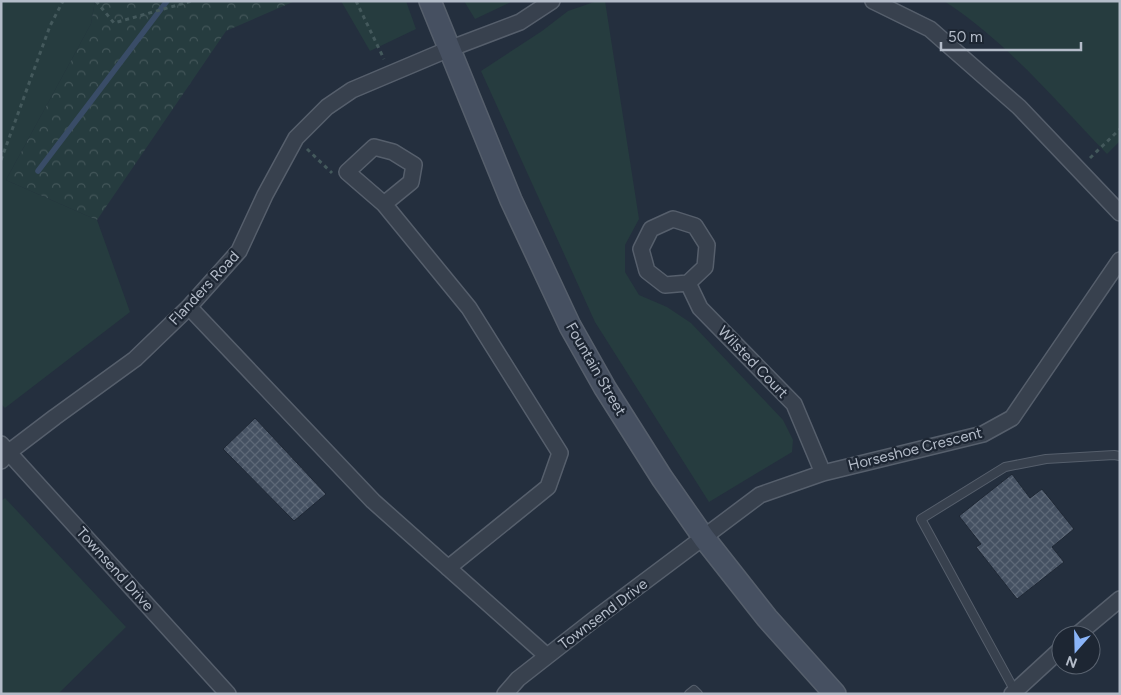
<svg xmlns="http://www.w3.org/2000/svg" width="1121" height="695" viewBox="0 0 1121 695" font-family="Figtree,sans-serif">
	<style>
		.green { fill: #263c3f }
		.forest { fill: url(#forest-crowns) }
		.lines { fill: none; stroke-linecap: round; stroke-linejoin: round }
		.stream { stroke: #394c67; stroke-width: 5.5 }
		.building { fill: url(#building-cross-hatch); stroke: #1f2835 }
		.lane-casing { stroke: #565f6c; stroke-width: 10 }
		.street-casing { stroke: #565f6c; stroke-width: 18 }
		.secondary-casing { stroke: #565f6c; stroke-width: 24 }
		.path { stroke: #44595c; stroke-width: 3; stroke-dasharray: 4 4; stroke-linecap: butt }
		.lane { stroke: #38414e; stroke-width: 8 }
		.street { stroke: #38414e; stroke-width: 15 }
		.secondary { stroke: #465061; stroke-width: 21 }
		.labels { text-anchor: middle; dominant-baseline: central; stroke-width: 4.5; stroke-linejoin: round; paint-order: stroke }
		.street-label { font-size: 15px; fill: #b4bcc9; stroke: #1d2633 }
	</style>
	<defs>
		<pattern id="forest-crowns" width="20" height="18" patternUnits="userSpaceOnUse" patternTransform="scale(1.25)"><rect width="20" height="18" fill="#263c3f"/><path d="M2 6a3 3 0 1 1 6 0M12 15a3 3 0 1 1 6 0" fill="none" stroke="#435659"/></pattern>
		<pattern id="building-cross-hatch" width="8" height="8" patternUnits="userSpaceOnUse" patternTransform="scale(1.25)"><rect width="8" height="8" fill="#455162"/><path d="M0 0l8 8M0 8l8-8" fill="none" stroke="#5d6877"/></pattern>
	</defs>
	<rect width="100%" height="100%" fill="#242f3e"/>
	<path class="green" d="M1 1H95L91 24 6 180 97 220 130 312 5 408 1 404Z
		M341 1H406L416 29 370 51Z
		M464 1H513L475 19Z
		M597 1H605L639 219 625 245V272L639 295 667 307 691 323 783 420 793 440 792 452 709 502 595 322 481 71 542 31 568 11Z
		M944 1H1120V141L1107 154C1057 102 1005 40 944 1Z
		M5 498 126 627 58 694H1V501Z"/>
	<path class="forest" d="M95 1H295L226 31 97 220 6 180 91 24Z"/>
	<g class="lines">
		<path class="stream" d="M38 171 167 1"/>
	</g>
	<path class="building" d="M255 418 326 494 294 521 223 449Z
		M1012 474 1030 498 1042 489 1074 529 1052 547 1064 562 1017 599 976 547 981 544 959 516Z"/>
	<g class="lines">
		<g class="lane-casing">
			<path id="lane" d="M1016 693 921 519 1005 467 1046 459 1114 455 1120 456
				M689 694 694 690 698 694"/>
		</g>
		<g class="street-casing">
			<path id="street" d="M873 1 930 29 1019 107 1120 213
				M384 204 411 182 414 165 393 152 374 147 347 172 384 204 469 308 560 453 548 487 448 568
				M673 219 695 226 707 245 705 267 688 283 665 285 647 271 641 249 651 229Z
				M688 283 700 308 794 404 823 473
				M189 307 373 501 547 656
				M1 444 228 694
				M1 461 9 452 55 417 135 359 189 307 239 251 265 195 296 138 327 107 352 90 449 49 520 22 552 1
				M1077 635 1120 599
				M505 694 518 679 596 618 760 495 823 473 983 434 1012 418 1120 260
				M1012 694 1061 649"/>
		</g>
		<g class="secondary-casing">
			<path id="secondary" d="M430 1 511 200 570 326 605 388 662 478 704 538 767 618 835 694"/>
		</g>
		<path class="path" d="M96 1 114 23 192 1
			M356 1 384 59
			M307 149 332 173
			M1090 158 1120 129
			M1 160 50 26 63 1"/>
		<use href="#lane" class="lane"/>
		<use href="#street" class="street"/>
		<use href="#secondary" class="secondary"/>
	</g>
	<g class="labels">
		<g class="street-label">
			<text transform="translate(204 288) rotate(-47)">Flanders Road</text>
			<text transform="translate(753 362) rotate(46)">Wilsted Court</text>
			<text transform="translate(596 369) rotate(60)">Fountain Street</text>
			<text transform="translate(915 449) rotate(-14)">Horseshoe Crescent</text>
			<text transform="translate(115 569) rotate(48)">Townsend Drive</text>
			<text transform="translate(603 614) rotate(-37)">Townsend Drive</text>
		</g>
	</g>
	<rect width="1121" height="695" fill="none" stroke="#b4bcc9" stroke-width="5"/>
	<g transform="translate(1076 650) rotate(200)"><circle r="24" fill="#1d2633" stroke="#59626f"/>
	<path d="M0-4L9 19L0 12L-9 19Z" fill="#8ab4f8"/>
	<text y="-8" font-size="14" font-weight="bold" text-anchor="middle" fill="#b4bcc9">N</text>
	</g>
	<path d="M941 42v8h140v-8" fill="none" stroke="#b4bcc9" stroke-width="2.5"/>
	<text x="948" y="42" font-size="15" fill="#b4bcc9" stroke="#1d2633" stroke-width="4" paint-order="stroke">50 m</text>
</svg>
